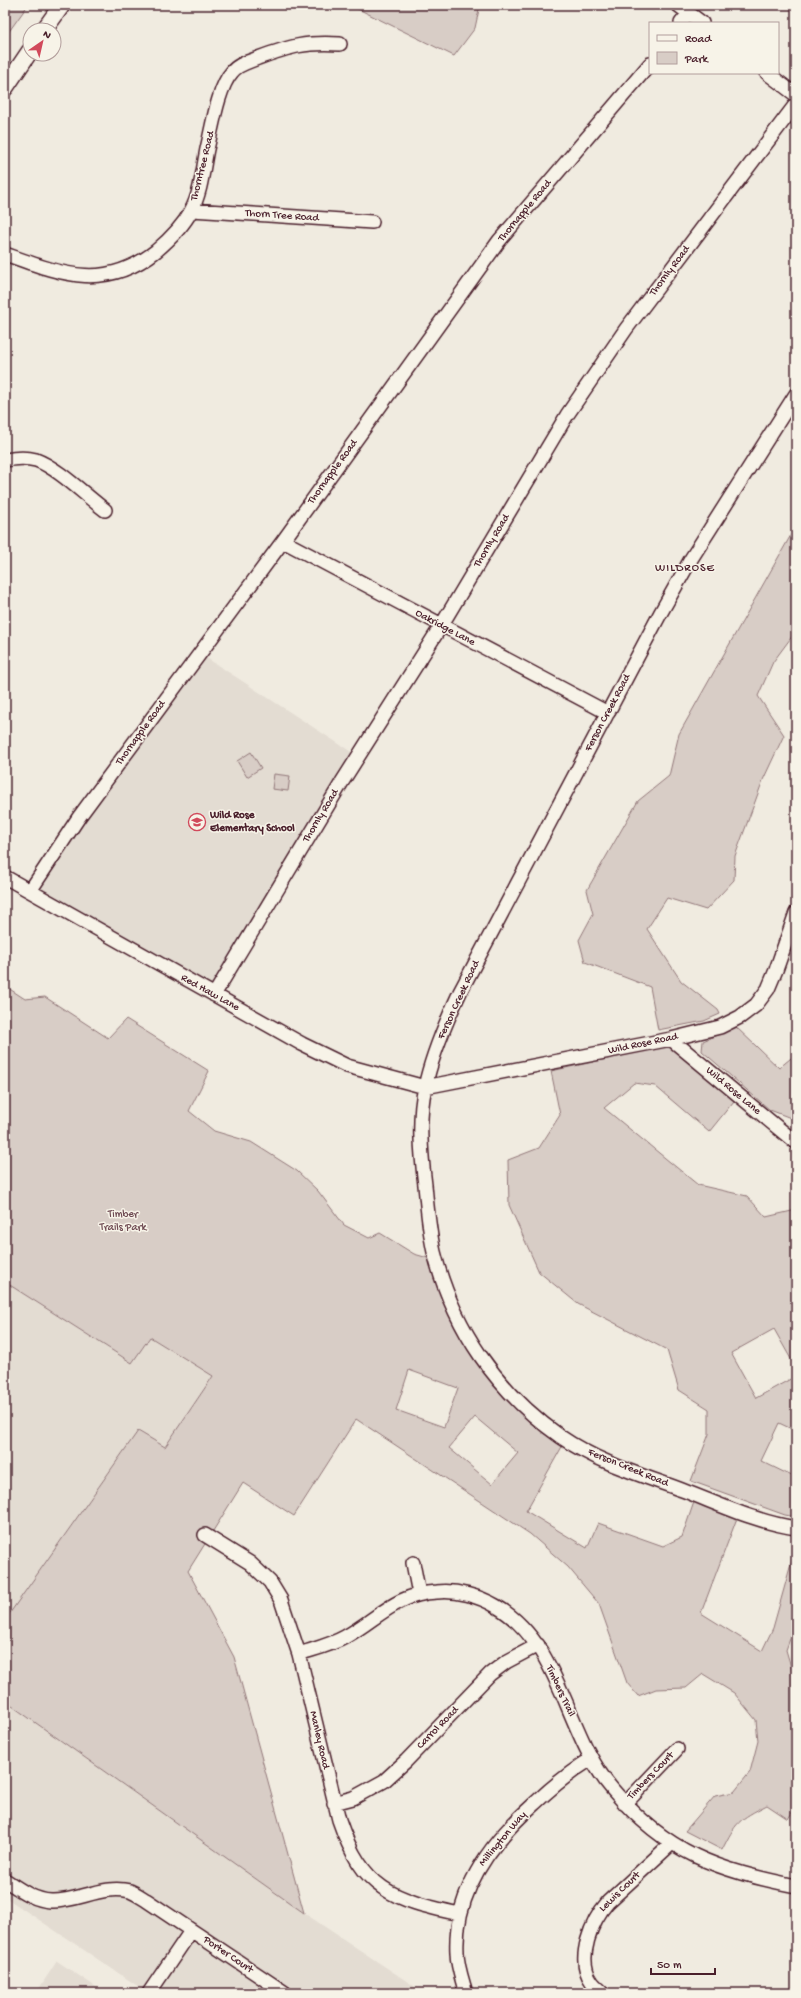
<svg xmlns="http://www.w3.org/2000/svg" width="801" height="1998" viewBox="0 0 801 1998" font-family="'Gochi Hand',sans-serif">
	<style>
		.built { fill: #e3dcd2 }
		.green { fill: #d8cdc6; stroke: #917678; fill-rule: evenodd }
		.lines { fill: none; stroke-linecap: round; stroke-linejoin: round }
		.minor-casing { stroke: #4a1f2b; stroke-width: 16 }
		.major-casing { stroke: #4a1f2b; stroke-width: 19 }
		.minor { stroke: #f7f3e8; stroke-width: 13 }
		.major { stroke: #f7f3e8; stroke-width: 16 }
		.labels { text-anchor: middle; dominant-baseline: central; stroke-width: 3; stroke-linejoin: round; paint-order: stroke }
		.street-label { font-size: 11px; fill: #4a1f2b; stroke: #f7f3e8 }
		.poi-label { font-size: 11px; font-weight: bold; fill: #4a1f2b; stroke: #f7f3e8; text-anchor: start }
		.park-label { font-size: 11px; fill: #6e4a52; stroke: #f7f3e8 }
		.neighbourhood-label { font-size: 12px; letter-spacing: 1px; fill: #4a1f2b; stroke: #f7f3e8 }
	</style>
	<rect width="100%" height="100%" fill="#f0ebe0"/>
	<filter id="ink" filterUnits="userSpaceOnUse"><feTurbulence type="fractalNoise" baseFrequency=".025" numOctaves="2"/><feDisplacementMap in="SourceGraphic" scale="8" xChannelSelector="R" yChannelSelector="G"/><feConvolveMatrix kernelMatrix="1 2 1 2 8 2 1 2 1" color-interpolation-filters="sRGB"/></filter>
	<g filter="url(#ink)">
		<path class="built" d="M202 655 356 755 212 990 31 888Z
			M5 1282 132 1363 150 1337 213 1376 165 1447 138 1431 5 1620Z
			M5 1701 304 1913 417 1988 414 1993H148L5 1897Z
			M57 1961 105 1993H36Z"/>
		<path class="green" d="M5 5H28L5 37Z
			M350 5H480L475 28 454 56Z
			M796 526V631L773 662 758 696 784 735 763 780 735 856 734 880 706 910 667 898 647 929 681 981 718 1010 720 1014 704 1021 658 1030 650 987 585 962 579 940 593 914 587 890 638 801 669 776 679 734Z
			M251 752 261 768 247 777 237 761Z
			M274 774 290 776 288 791 272 789Z
			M5 986 25 999 45 997 108 1038 126 1019 209 1071 189 1111 214 1131 251 1142 297 1171 318 1191 344 1225 369 1238 380 1233 414 1254 428 1258 442 1299 463 1341 486 1375 523 1414 564 1443 526 1511 587 1548 598 1523 663 1546 682 1537 694 1502 737 1518 701 1613 762 1651 773 1628 796 1546V1622L786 1650 794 1677 796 1678V1806L788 1819 767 1805C738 1820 736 1822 722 1850L685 1831 715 1796 734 1792 750 1772 758 1741 756 1720 734 1693 703 1674 686 1688 656 1689 638 1696 627 1683 599 1604 568 1567 530 1534 356 1419 294 1516 243 1483 188 1571 234 1657 304 1913 5 1701V1620L138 1431 165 1447 213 1376 150 1337 132 1363 5 1282ZM409 1370 458 1388 444 1427 396 1410ZM475 1417 518 1453 492 1484 449 1448Z
			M736 1027 779 1068 796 1054V1120L770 1110 702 1051 703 1041Z
			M668 1046 676 1049 734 1101 709 1132 655 1086 634 1083 604 1108 698 1185 747 1196 766 1217 796 1210V1368L774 1329 731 1353 756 1398 796 1376V1431L779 1423 761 1461 796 1478V1517L785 1515 691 1481 709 1434V1409L679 1390 667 1350 578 1304 539 1272 509 1205 508 1160 539 1148 560 1115 551 1071Z"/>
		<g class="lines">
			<g class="minor-casing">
				<path id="minor" d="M678 5 702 23
					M681 23 689 13
					M767 73 796 95
					M192 210 372 222
					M5 254C61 274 104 292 156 251 169 240 183 226 191 211 201 193 203 169 207 149 212 129 218 87 232 72 238 64 249 62 258 58 291 46 305 42 340 44
					M796 394 691 559 660 614 460 992C446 1022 432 1054 425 1087 418 1118 421 1153 425 1185 427 1207 429 1230 434 1252 453 1328 497 1392 561 1437 597 1462 641 1475 682 1490 719 1504 756 1522 796 1528
					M5 460C15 458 26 457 36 460 58 468 86 496 105 510
					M283 541 608 713
					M5 877 302 1044 347 1066 425 1087 671 1039 720 1027 740 1017 756 1005 768 989 776 970 796 913
					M30 891 79 817 283 541 499 241 650 64
					M214 995 342 782 441 626 567 415 626 329 796 104
					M671 1039 795 1142
					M205 1535 250 1563 270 1582 281 1600 299 1654 339 1820C363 1890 391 1899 460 1914
					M413 1563 419 1594
					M299 1654C314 1649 331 1645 345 1637 378 1619 395 1594 437 1592 457 1590 479 1596 496 1606 563 1645 565 1735 613 1790 667 1854 718 1870 796 1886
					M334 1803 353 1798 384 1781 406 1761 490 1674 506 1662 538 1645
					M625 1804 677 1749
					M5 1880C19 1889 33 1900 51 1901 78 1902 103 1884 130 1891 135 1893 141 1897 146 1900L285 1993
					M149 1993 191 1931
					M466 1993C462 1979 457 1966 457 1952 454 1891 491 1842 534 1804 552 1787 570 1772 591 1759
					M603 1993C599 1989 595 1986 592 1982 575 1959 592 1920 608 1902L672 1843"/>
			</g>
			<g class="major-casing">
				<path id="major" d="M44 30 62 5
					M5 88 30 51"/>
			</g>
			<use href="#minor" class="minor"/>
			<use href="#major" class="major"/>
		</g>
	</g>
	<defs>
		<g id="school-ring" transform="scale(0.9)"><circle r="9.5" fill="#f7f3e8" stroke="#d1495b" stroke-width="1.5"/><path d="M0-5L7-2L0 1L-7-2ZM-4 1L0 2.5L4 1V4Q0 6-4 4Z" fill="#d1495b"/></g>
	</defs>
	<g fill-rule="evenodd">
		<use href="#school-ring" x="197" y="822"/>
	</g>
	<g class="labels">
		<g class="street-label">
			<text transform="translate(203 166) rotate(-76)">Thorntree Road</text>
			<text transform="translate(525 211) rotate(-50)">Thornapple Road</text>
			<text transform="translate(282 216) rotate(4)">Thorn Tree Road</text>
			<text transform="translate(670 271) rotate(-53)">Thornly Road</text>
			<text transform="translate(333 472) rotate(-54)">Thornapple Road</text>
			<text transform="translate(492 541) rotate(-59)">Thornly Road</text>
			<text transform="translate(445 628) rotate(28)">Oakridge Lane</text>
			<text transform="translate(608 713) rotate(-62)">Ferson Creek Road</text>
			<text transform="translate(141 733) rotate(-54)">Thornapple Road</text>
			<text transform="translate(321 816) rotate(-59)">Thornly Road</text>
			<text transform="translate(210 993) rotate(29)">Red Haw Lane</text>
			<text transform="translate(459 1000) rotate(-65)">Ferson Creek Road</text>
			<text transform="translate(643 1044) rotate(-12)">Wild Rose Road</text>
			<text transform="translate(733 1091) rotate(40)">Wild Rose Lane</text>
			<text transform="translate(628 1468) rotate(22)">Ferson Creek Road</text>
			<text transform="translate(560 1691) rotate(65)">Timbers Trail</text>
			<text transform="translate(438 1728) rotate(-46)">Carrol Road</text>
			<text transform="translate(319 1740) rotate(77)">Manley Road</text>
			<text transform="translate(651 1776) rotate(-46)">Timbers Court</text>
			<text transform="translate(503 1839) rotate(-50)">Millington Way</text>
			<text transform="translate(620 1892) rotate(-44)">Lewis Court</text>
			<text transform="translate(228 1955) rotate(34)">Porter Court</text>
		</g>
		<g class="poi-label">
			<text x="210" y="816">Wild Rose<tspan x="210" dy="13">Elementary School</tspan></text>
		</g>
		<g class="park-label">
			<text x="123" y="1215">Timber<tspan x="123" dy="13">Trails Park</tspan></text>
		</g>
		<g class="neighbourhood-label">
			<text x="685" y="569">WILDROSE</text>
		</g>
	</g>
	<rect width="801" height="1998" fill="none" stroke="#f7f3e8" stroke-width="20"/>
	<rect x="10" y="10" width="781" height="1978" fill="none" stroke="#4a1f2b" stroke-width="1.5" filter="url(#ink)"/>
	<rect x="649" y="22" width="130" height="52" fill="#f7f3e8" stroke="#b29e9c"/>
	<rect x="657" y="35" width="20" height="6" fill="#f7f3e8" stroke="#b29e9c"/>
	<text x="685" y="42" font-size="12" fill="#4a1f2b">Road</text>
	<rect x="657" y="52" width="20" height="12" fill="#d8cdc6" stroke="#b29e9c"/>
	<text x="685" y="62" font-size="12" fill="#4a1f2b">Park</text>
	<g transform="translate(42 42) rotate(34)"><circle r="19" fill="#f7f3e8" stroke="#b29e9c"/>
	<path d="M0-3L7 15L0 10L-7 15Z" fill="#d1495b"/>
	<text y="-6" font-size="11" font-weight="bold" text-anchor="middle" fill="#4a1f2b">N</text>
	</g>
	<path d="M651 1968v6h64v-6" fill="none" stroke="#4a1f2b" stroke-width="2"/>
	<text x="657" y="1968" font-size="12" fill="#4a1f2b" stroke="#f7f3e8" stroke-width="3" paint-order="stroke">50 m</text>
</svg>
